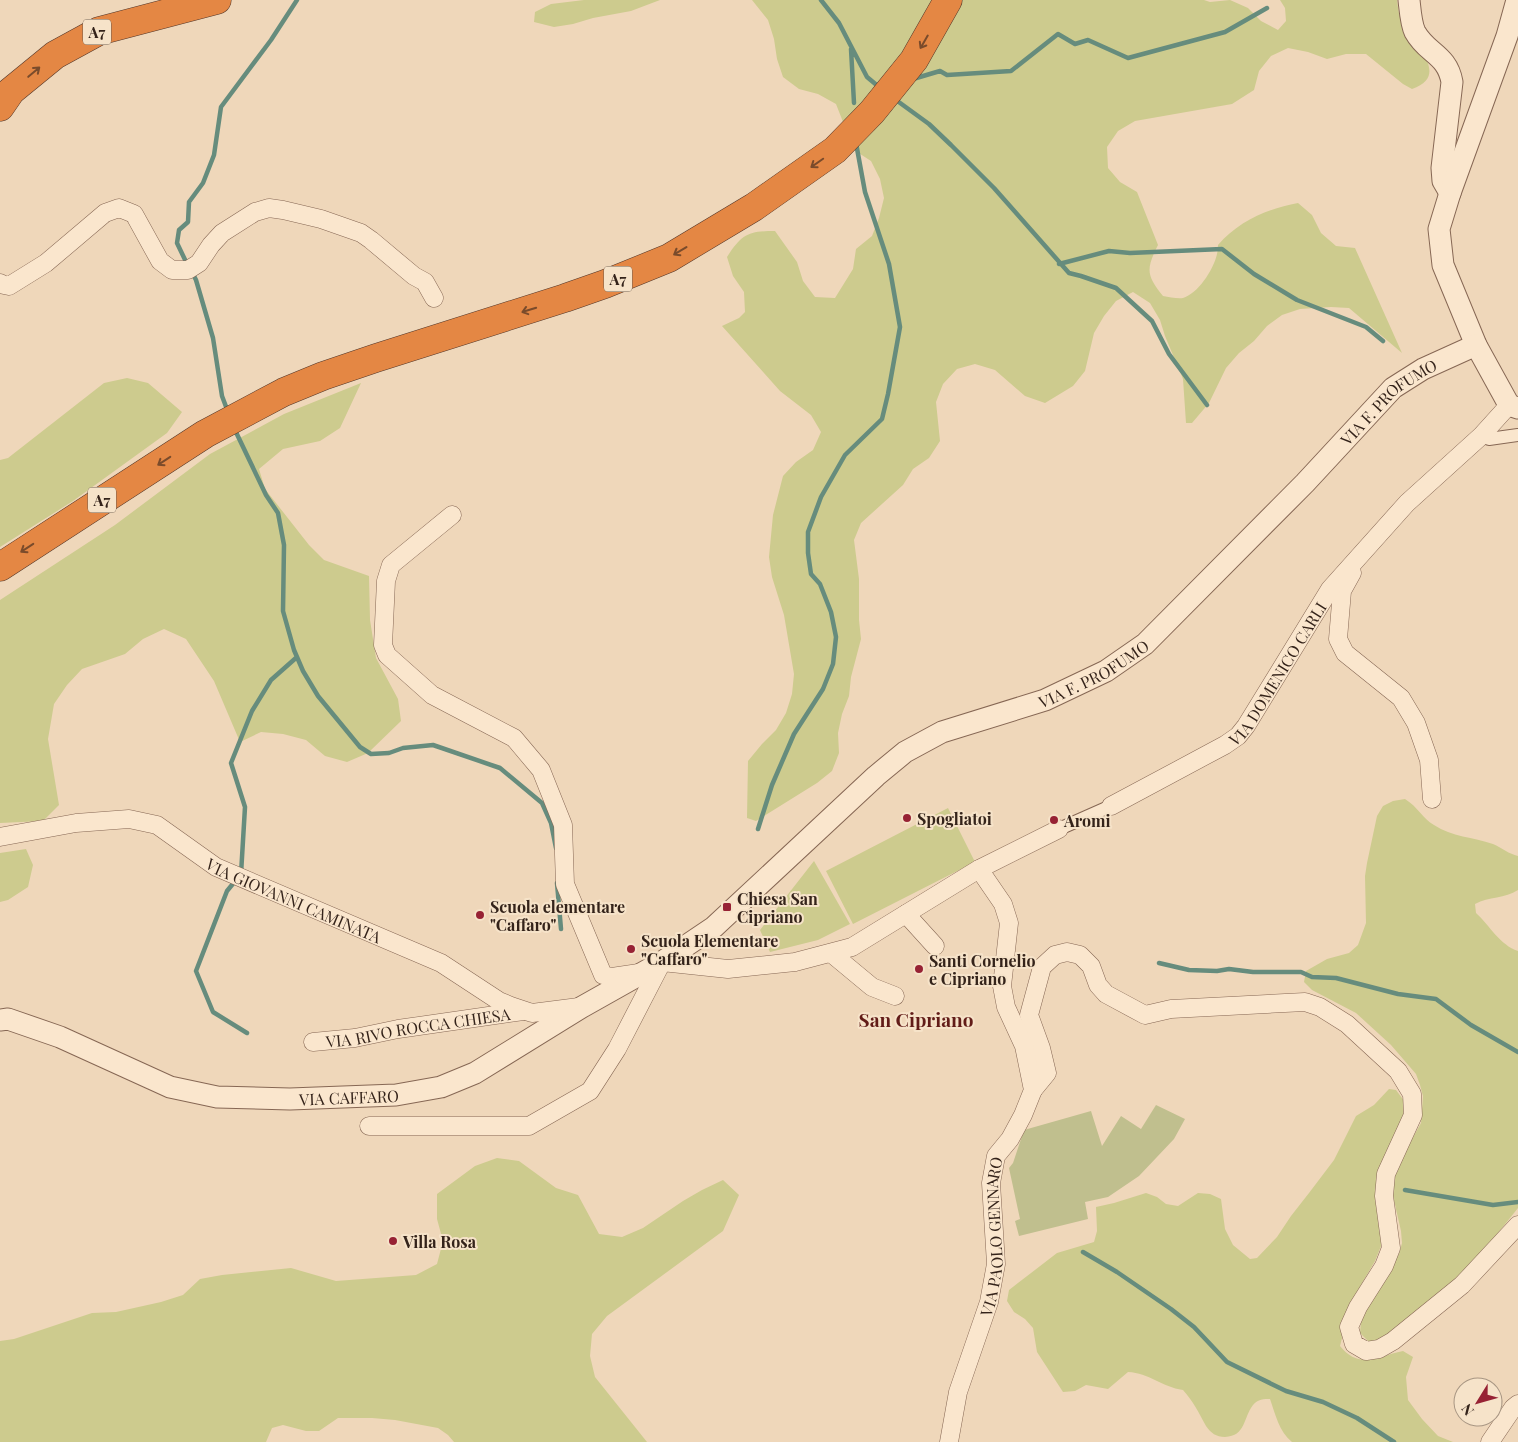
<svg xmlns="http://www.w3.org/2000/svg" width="1518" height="1442" viewBox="0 0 1518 1442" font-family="'Playfair Display',serif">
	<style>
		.green { fill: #cdcb8e }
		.cemetery { fill: #c0bf8e }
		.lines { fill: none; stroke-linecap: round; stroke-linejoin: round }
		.stream { stroke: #668c7d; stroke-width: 4.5 }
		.pedestrian-casing { stroke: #866754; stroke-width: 14 }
		.minor-casing { stroke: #866754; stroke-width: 19 }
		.tertiary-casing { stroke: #866754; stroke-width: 23 }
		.motorway-casing { stroke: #533629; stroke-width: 29 }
		.pedestrian { stroke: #fae6cd; stroke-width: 12 }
		.minor { stroke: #fae6cd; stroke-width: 18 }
		.tertiary { stroke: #fae6cd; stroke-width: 21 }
		.motorway { stroke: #e48744; stroke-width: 28 }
		.oneway { stroke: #7a4b2b }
		.poi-dot { fill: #972234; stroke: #f6e3c9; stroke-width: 2 }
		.labels { text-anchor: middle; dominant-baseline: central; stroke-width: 4; stroke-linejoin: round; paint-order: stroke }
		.shield { fill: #f6e3c9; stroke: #6e5d4e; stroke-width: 1 }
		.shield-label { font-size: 15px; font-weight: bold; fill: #34231a }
		.street-label { font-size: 16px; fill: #34231a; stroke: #f6e3c9 }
		.poi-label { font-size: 16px; font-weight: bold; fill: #34231a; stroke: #f6e3c9; text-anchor: start }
		.quarter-label { font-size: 19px; font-weight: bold; fill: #621c18; stroke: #f6e3c9 }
	</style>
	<rect width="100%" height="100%" fill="#efd7ba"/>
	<path class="green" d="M584 0H660L631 11 593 18 573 24 554 27 534 22 535 12 551 4Z
		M752 0H1204L1210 2 1230 0 1248 8 1261 21 1278 30 1286 21 1285 8 1280 0H1397C1398 8 1399 16 1402 23 1412 43 1452 75 1412 89L1403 84 1366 54H1346L1327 59 1308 52 1288 48 1271 56 1259 71 1254 90 1232 104 1135 121 1118 131 1107 147 1108 168 1120 182 1137 192 1158 245C1146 269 1146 275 1163 296 1169 297 1178 299 1183 298 1200 293 1219 262 1218 245 1239 221 1267 209 1298 203L1312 215 1321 233 1336 246 1355 248 1402 353 1349 308 1331 307 1300 309 1282 315 1267 326 1254 341 1239 353 1226 368 1209 403 1192 423H1186L1183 379 1165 336 1160 320 1150 303 1133 292 1116 301 1104 316 1094 333 1085 371 1073 386 1045 403 1025 396 995 370 975 364 957 369 943 384 936 402 940 441 929 458 913 469 903 485 861 523 854 540 859 579V620L861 639 851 677 849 696 842 714 838 733 839 753 832 771 817 783 756 821 747 818 748 761 762 744 776 730 786 713 792 694 794 674 784 615 772 577 769 557 773 515 783 476 796 462 813 450 821 432 811 415 780 391 722 326 739 318 745 312 744 292 733 276 727 257C742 234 748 231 775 231L797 262 803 281 815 297 835 298 853 269 856 249 872 236 879 218 884 198 880 179 871 161 854 150 836 104 818 94 799 89 783 77 777 59 774 39 768 20Z
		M127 378 148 383 182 412 167 433 73 501 0 547V460L8 458 104 383Z
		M361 383 340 428 320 441 283 449 259 469 265 489 309 545 324 560 369 576 370 620 376 658 398 699 401 721 368 753 347 762 325 756 306 740 283 734 261 732 240 742 214 681 186 639 164 629 143 639 125 654 82 669 67 685 54 704 48 739 59 805 43 821 0 823V600L115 525 210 454 284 414Z
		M1405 799C1418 807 1423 819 1434 825 1452 837 1473 837 1493 844 1502 848 1509 854 1518 856V890C1505 899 1489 896 1475 904L1476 913C1490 926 1500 945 1518 951V1208L1490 1243 1452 1285 1380 1341H1368L1360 1333 1361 1321 1365 1309 1399 1254 1402 1243 1401 1231 1393 1196V1173L1421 1123 1423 1096 1420 1085 1416 1074 1391 1045 1356 1013 1312 990 1304 982 1306 971 1327 959 1349 953 1358 945 1366 923 1365 876 1367 863 1377 816 1383 806 1393 801Z
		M948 808 975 862 853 924 826 871Z
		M26 849 33 865 28 887 8 900 0 902V853Z
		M814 861 850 924 818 940 770 952 760 930Z
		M1389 1089 1396 1090 1405 1102 1403 1117 1386 1152 1380 1178 1381 1246 1375 1261 1351 1302 1340 1346C1359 1370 1378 1356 1403 1351L1413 1357 1406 1377 1408 1400 1422 1419 1438 1436 1453 1442H1292C1279 1432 1275 1413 1270 1399 1264 1399 1258 1399 1253 1405 1243 1418 1246 1436 1225 1437 1216 1437 1211 1433 1206 1426 1199 1413 1193 1401 1183 1390 1162 1387 1149 1373 1128 1372L1108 1389 1086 1385 1075 1391 1063 1392 1037 1352 1033 1328 1025 1319 1014 1312 1007 1301 1009 1290 1057 1253 1094 1242 1097 1231 1096 1207 1114 1203 1146 1193 1157 1197 1166 1204 1178 1206 1198 1193 1210 1194 1221 1199 1225 1229 1233 1245 1250 1259 1257 1258 1277 1237 1291 1216 1309 1193 1334 1160 1356 1116 1374 1105Z
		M497 1158 519 1161 556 1188 578 1195 599 1234 622 1237 643 1228 683 1201 702 1190 723 1180 739 1195 723 1231 607 1316 592 1334 590 1356 595 1377 647 1442H454L448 1435 438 1428 395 1420 372 1418H338L319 1431H306L283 1425 272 1428 266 1442H0V1341L14 1339 92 1313 116 1312 161 1302 183 1295 200 1279 222 1275 291 1268 336 1281 416 1275 437 1264 443 1241 437 1219V1194L475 1166Z"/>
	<path class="cemetery" d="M1156 1105 1185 1119 1174 1139 1139 1176 1108 1197 1085 1202 1088 1219 1019 1236 1015 1221 1020 1219 1009 1168 1013 1163 1024 1130 1091 1111 1102 1146 1121 1116 1141 1129Z"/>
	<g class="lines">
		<path class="stream" d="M821 0 839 23 867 77 879 87
			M851 49 854 103
			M913 79 940 71 947 75 1011 71 1058 34 1075 44 1088 40 1128 58 1225 32 1267 8
			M896 100 929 124 951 145 994 188 1069 273 1081 276 1116 288 1152 321 1169 354 1207 405
			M1059 264 1109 251 1130 253 1222 249 1254 274 1297 300 1366 327 1383 341
			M188 266 177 243 179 230 188 222 189 202 203 183 214 155 221 107 271 40 297 0
			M192 272 196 280 213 338 222 396 228 412
			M234 428 266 495 278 513 284 545 283 611 294 650 303 671 318 696 360 747 371 754 389 753 403 748 433 745 500 768 542 803 551 823 556 848
			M758 829 772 785 794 734 823 689 833 664 836 637 831 612 820 584 811 574 808 553V532L821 497 845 455 882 419 888 394 900 327 889 264 865 192 856 143
			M241 874 245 807 231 763 252 711 271 680 297 657
			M236 880 227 891 196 971 213 1012 247 1033
			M557 883 561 929
			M1159 963 1189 970 1217 971 1229 969 1253 972H1301L1312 977 1336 978 1398 994 1436 999 1471 1025 1518 1052
			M1405 1190 1493 1205 1518 1202
			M1083 1252 1117 1272 1171 1309 1194 1327 1227 1362 1286 1391 1323 1402 1357 1418 1394 1442"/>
		<g class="pedestrian-casing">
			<path id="pedestrian" d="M1481 436 1489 439 1518 435
				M1059 829 1111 806"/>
		</g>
		<g class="minor-casing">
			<g id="minor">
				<path d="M0 283 4 285 9 286 46 263 105 213 119 208 134 214 160 261 172 270H188L199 263 211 245 222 233 255 212 269 208 283 210 321 219 361 233 371 240 414 276 425 282 434 298"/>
				<path d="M452 515 391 565 386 581 383 645 387 655 432 695 514 738 541 770 563 825 565 884 603 975 612 977 639 973"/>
				<path d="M1352 573 1342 591 1338 639 1345 653 1401 698 1416 723 1429 760 1432 799"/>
				<path id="s1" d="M1111 806 1225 745 1238 736 1246 726 1330 589 1407 503 1481 436 1509 405"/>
				<path id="s2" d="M0 837 76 823 129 819 157 825 216 867 441 963 499 1001 511 1006 532 1013 579 1007"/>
				<path d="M906 914 935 946"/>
				<path d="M831 953 872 987 895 996"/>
				<path id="s3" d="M313 1042 355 1038 398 1029 523 1011"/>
				<path d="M1033 1090 1047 1073 1041 1048 1029 1015 1042 967 1055 955 1067 952 1080 955 1091 966 1098 985 1106 994 1145 1015 1171 1009 1305 1002 1320 1007 1347 1024 1398 1071 1412 1094 1413 1115 1386 1174 1384 1196 1391 1248 1384 1266 1358 1307 1349 1327 1354 1344 1366 1351 1379 1349 1393 1341 1462 1285 1518 1225"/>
				<path d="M369 1126H529L590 1091 617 1049 662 962 728 969 795 962 852 947 979 869 1059 829"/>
				<path id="s4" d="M949 1442 958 1392 989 1302 996 1264 991 1183 996 1156 1010 1139 1023 1115 1033 1090 1024 1046 1006 1007 1002 986 1009 923 1003 904 979 869"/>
				<path d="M1490 1442 1513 1408 1518 1404"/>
			</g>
		</g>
		<g class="tertiary-casing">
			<g id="tertiary">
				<path d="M1409 0C1410 9 1411 24 1415 32 1427 54 1447 54 1452 82L1442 168 1443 181 1450 193"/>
				<path d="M1517 0 1507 36 1450 193 1439 229 1443 265 1476 345 1509 405 1518 408"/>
				<path id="s5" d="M0 1020 8 1019 60 1037 170 1087 217 1097 290 1099 396 1095 441 1087 475 1073 582 1007 662 962 714 927 876 776 905 752 942 732 1045 700 1106 671 1145 644 1305 483 1393 388 1423 369 1476 345"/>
			</g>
		</g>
		<g class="motorway-casing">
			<path id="motorway" d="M0 107 11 91 55 55 99 31 217 0
				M0 567 205 434 284 392 323 376 376 358 565 298 605 284 669 258 754 207 835 150 872 112 914 60 948 0"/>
		</g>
		<use href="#pedestrian" class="pedestrian"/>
		<use href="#minor" class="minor"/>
		<use href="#tertiary" class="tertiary"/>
		<use href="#motorway" class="motorway"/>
	</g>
	<defs><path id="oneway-shaft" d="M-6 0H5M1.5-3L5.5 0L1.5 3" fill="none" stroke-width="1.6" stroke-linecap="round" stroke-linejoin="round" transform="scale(1.25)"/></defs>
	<g class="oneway">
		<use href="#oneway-shaft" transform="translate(924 42) rotate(120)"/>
		<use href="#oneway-shaft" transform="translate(34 72) rotate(-40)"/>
		<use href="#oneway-shaft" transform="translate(817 163) rotate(145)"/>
		<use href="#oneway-shaft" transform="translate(680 251) rotate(149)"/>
		<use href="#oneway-shaft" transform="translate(529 310) rotate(163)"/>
		<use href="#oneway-shaft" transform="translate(164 461) rotate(147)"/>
		<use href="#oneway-shaft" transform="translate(27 548) rotate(147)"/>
	</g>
	<g class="poi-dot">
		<circle cx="907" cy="818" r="5"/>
		<circle cx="1054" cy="820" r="5"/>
		<rect x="722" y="902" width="10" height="10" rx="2.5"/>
		<circle cx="480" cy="915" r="5"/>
		<circle cx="631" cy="949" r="5"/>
		<circle cx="919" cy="969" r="5"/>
		<circle cx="393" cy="1241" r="5"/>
	</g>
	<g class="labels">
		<g class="shield">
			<rect x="83" y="19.5" width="28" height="25" rx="4"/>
			<rect x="604" y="266.5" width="28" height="25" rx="4"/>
			<rect x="88" y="487.5" width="28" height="25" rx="4"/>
		</g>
		<g class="shield-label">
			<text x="97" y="32">A7</text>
			<text x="618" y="279">A7</text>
			<text x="102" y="500">A7</text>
		</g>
		<g class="street-label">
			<text stroke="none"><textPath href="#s5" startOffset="1642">VIA F. PROFUMO</textPath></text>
			<text stroke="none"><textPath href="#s5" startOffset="1238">VIA F. PROFUMO</textPath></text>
			<text stroke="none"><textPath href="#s1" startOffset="219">VIA DOMENICO CARLI</textPath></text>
			<text stroke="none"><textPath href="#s2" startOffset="316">VIA GIOVANNI CAMINATA</textPath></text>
			<text stroke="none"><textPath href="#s3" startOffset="106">VIA RIVO ROCCA CHIESA</textPath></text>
			<text stroke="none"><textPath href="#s5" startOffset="364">VIA CAFFARO</textPath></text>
			<text stroke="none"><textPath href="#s4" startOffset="212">VIA PAOLO GENNARO</textPath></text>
		</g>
		<g class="poi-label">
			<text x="917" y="818">Spogliatoi</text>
			<text x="1064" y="820">Aromi</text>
			<text x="737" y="898">Chiesa San<tspan x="737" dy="18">Cipriano</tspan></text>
			<text x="490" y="906">Scuola elementare<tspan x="490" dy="18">"Caffaro"</tspan></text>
			<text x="641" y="940">Scuola Elementare<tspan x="641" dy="18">"Caffaro"</tspan></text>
			<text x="929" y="960">Santi Cornelio<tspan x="929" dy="18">e Cipriano</tspan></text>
			<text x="403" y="1241">Villa Rosa</text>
		</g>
		<g class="quarter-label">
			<text x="916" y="1019">San Cipriano</text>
		</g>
	</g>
	<g transform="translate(1478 1402) rotate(233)"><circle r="24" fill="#f6e3c9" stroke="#a89683"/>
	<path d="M0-4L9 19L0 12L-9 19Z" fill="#972234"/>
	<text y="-8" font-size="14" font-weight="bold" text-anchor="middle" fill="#34231a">N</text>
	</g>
</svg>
